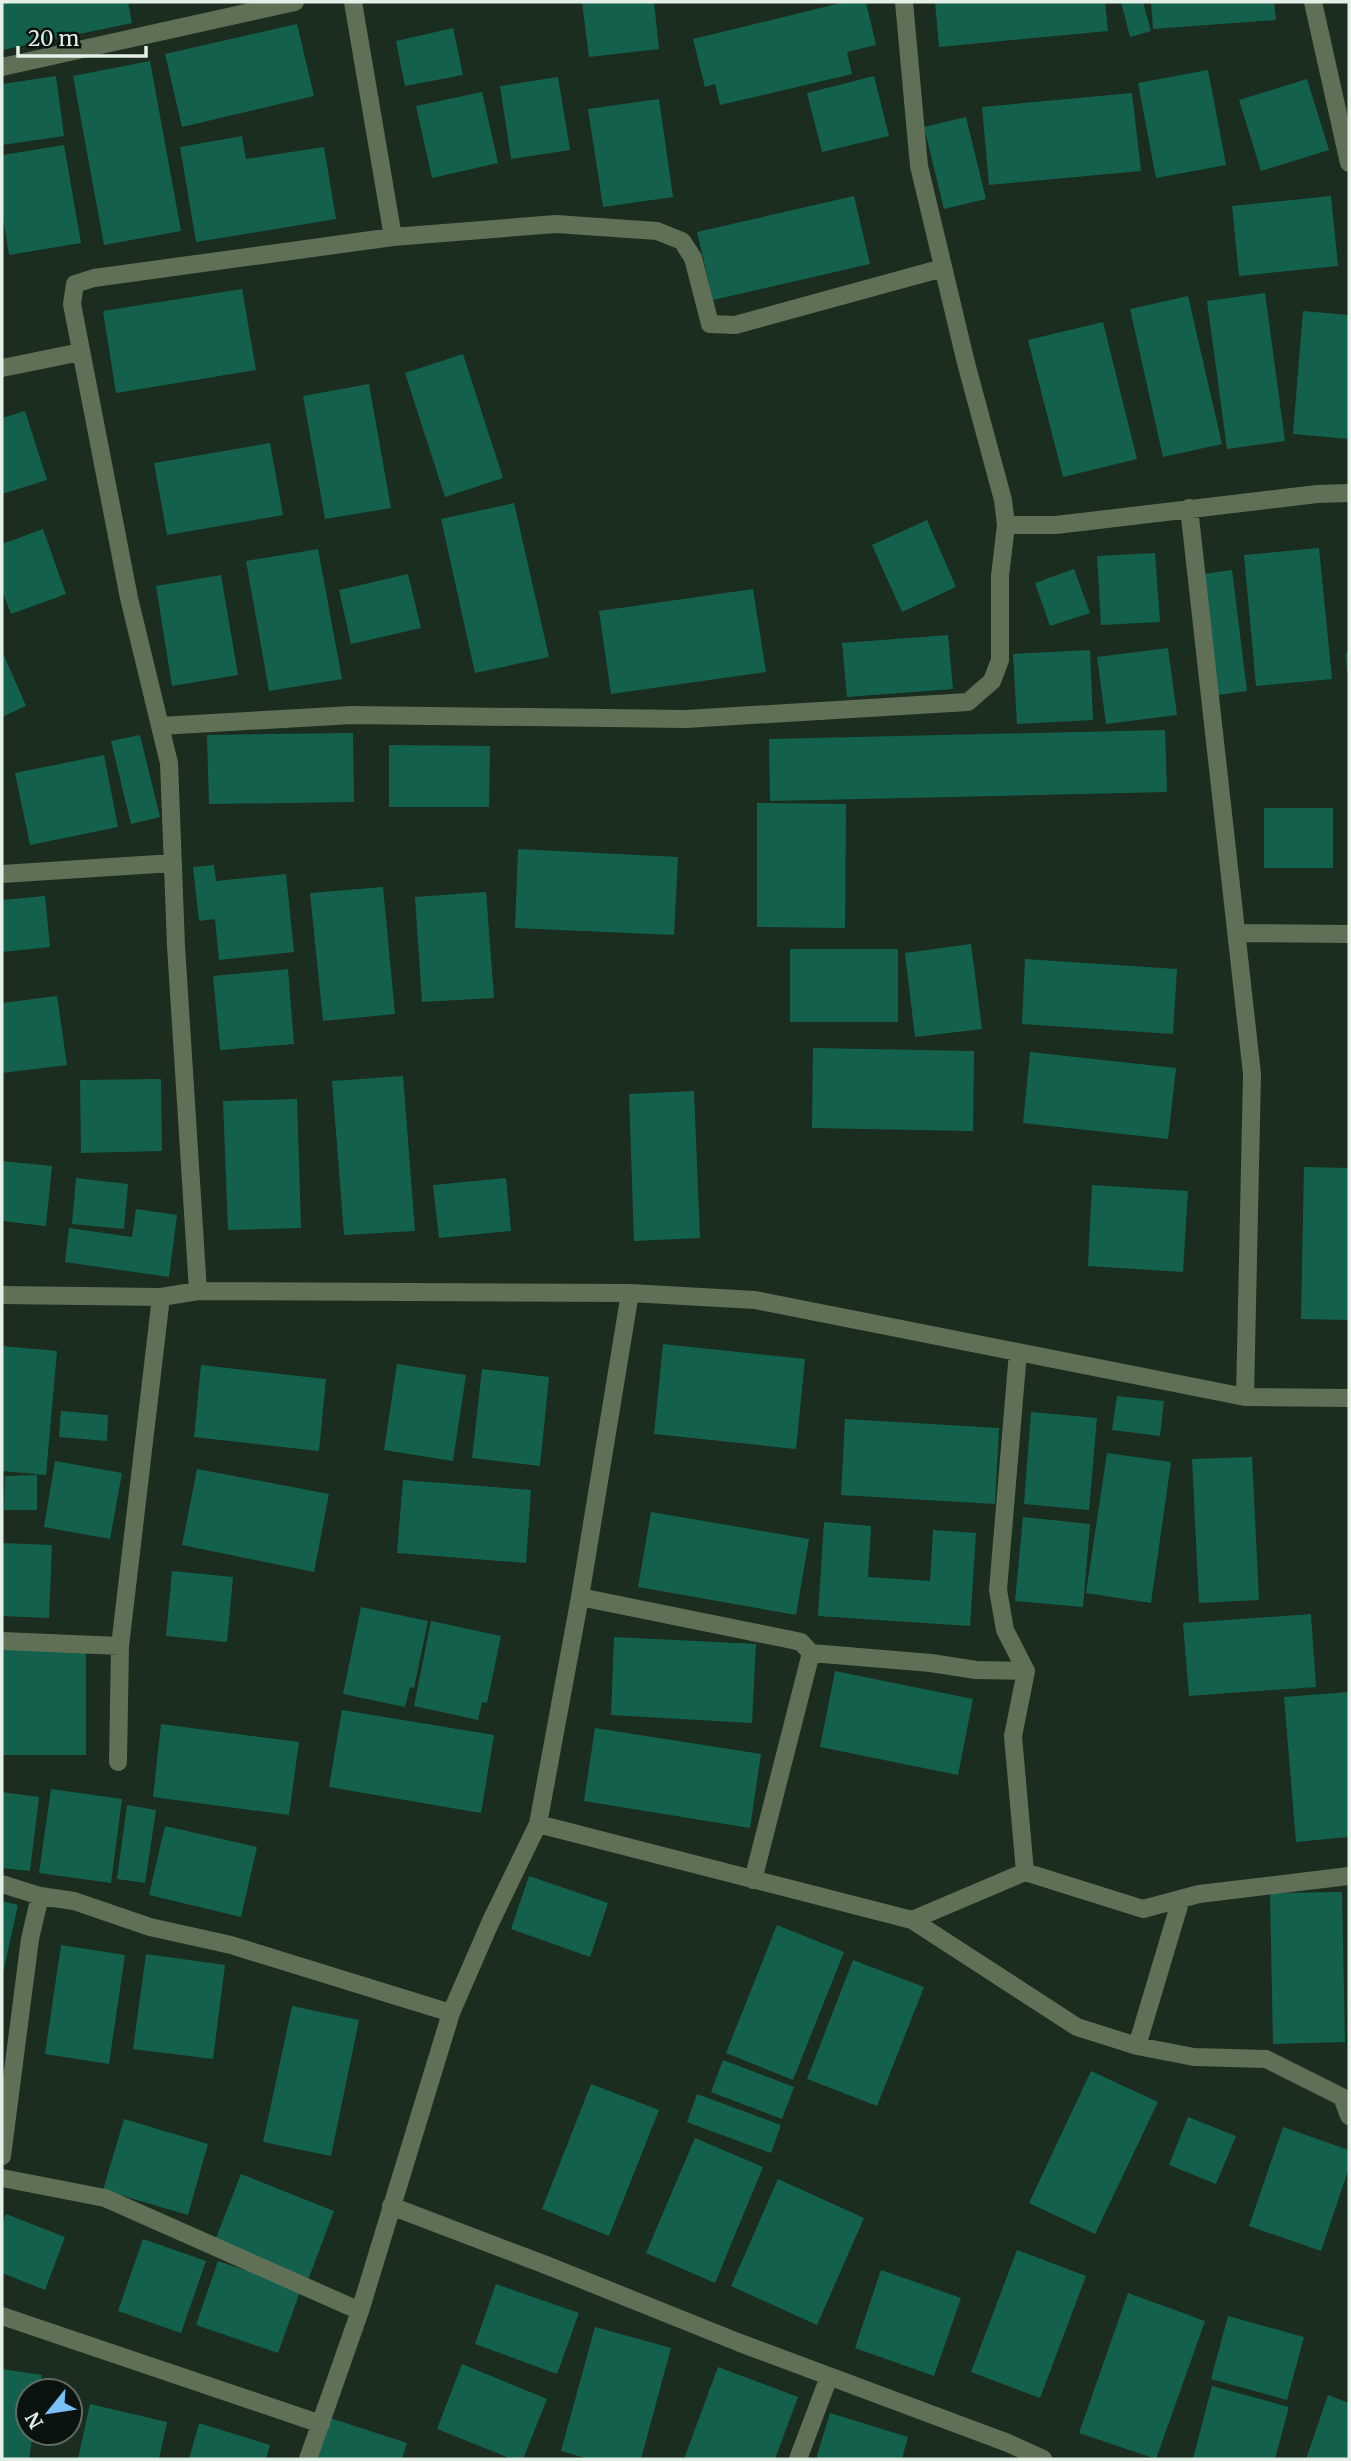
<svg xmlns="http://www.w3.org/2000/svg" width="1351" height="2461" viewBox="0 0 1351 2461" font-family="Merriweather,serif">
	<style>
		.building { fill: #13614d }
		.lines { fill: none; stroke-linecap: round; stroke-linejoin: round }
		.street { stroke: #5f7056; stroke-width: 18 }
	</style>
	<rect width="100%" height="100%" fill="#1a2d1f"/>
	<path class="building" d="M2 2H128L132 23 2 50Z
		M582 2H654L659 49 589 57Z
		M845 2H866L876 45 847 52 852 74 720 105 715 84 705 87 693 39Z
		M935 2H1105L1108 31 939 47Z
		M1121 2H1143L1151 31 1130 37Z
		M1151 2H1274L1276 20 1153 29Z
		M297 24 314 96 182 127 165 54Z
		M453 28 463 75 405 86 396 41Z
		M150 61 181 231 104 245 73 76Z
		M1208 70 1226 165 1156 178 1138 83Z
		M56 76 64 136 2 145V84Z
		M874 76 889 136 822 152 807 93Z
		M558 77 570 150 511 159 500 86Z
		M1307 79 1329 150 1261 171 1239 100Z
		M482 92 498 163 432 178 416 106Z
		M1132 93 1141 171 989 185 982 107Z
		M659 99 673 197 603 207 588 109Z
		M966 117 986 199 944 209 924 127Z
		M242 136 246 159 324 147 336 219 196 242 180 147Z
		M64 145 81 243 9 255 2 212V155Z
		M854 196 870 264 713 300 697 232Z
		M1331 196 1338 266 1239 276 1232 206Z
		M242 289 256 370 116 393 103 311Z
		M1265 293 1285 441 1227 449 1207 301Z
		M1188 296 1222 444 1163 457 1130 309Z
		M1303 311 1349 315V439L1293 434Z
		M1103 322 1137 459 1063 477 1028 340Z
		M463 354 503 478 445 497 405 373Z
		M369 384 391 508 325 519 303 396Z
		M25 411 47 480 2 494V418Z
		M270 443 283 515 167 535 154 463Z
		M514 503 549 657 475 673 441 519Z
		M927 520 956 587 902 612 872 545Z
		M43 529 66 594 11 614 2 590V544Z
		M1319 548 1332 679 1256 686 1244 555Z
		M318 549 342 679 269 691 246 561Z
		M1155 553 1160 622 1101 625 1097 556Z
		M1074 569 1090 613 1050 626 1035 583Z
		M1232 570 1247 691 1218 695 1203 574Z
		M408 574 421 628 351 644 339 590Z
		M221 575 238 675 172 686 156 586Z
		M753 589 766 672 611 694 599 611Z
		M948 635 953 689 847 697 842 643Z
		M1168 648 1177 715 1106 724 1097 657Z
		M1090 650 1093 720 1017 724 1013 654Z
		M2 651 26 706 2 717Z
		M1346 653H1349V672H1347Z
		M1165 730 1167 792 770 801 769 739Z
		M353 733 354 802 209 804 207 735Z
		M140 735 160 817 131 824 111 741Z
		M389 745 490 746 489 807H389Z
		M104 755 118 827 30 845 15 773Z
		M757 803 846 804 845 928 757 927Z
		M1264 808H1333V868H1264Z
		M518 849 678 857 674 935 515 928Z
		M214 865 216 881 286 874 294 952 219 960 215 919 199 921 193 867Z
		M383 887 395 1014 323 1021 310 893Z
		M486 892 494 998 422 1002 415 897Z
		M45 896 50 947 2 952V900Z
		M971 944 982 1029 915 1037 905 953Z
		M790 949H898V1022H790Z
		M1025 959 1177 969 1173 1034 1022 1024Z
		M288 969 294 1044 220 1050 213 976Z
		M57 996 67 1065 2 1073V1003Z
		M813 1048 974 1051 973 1131 812 1128Z
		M1030 1052 1176 1068 1168 1139 1023 1123Z
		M403 1076 415 1231 344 1235 332 1081Z
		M161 1079 162 1151 81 1153 80 1080Z
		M694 1091 700 1238 634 1241 629 1094Z
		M297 1099 301 1228 228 1230 223 1101Z
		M2 1161 52 1166 46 1226 2 1221Z
		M1304 1167 1349 1168V1320L1301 1319Z
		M76 1178 128 1184 124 1229 72 1224Z
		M506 1178 511 1231 439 1238 433 1185Z
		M1092 1185 1188 1191 1183 1272 1088 1266Z
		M136 1209 177 1215 169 1277 65 1262 69 1228 132 1237Z
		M663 1344 805 1359 796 1449 654 1434Z
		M2 1346 57 1351 46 1475 2 1471Z
		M397 1364 466 1375 453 1461 384 1450Z
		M201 1365 326 1379 319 1451 194 1437Z
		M482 1369 549 1377 540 1466 472 1458Z
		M1117 1396 1164 1401 1160 1436 1112 1430Z
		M61 1411 108 1415 107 1441 59 1437Z
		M1031 1412 1097 1418 1089 1510 1024 1504Z
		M845 1419 999 1428 995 1504 841 1495Z
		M1107 1453 1171 1462 1151 1603 1086 1593Z
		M1252 1457 1259 1600 1199 1603 1192 1459Z
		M55 1461 122 1473 110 1539 44 1527Z
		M197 1469 329 1494 314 1572 182 1545Z
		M37 1475V1510H4L5 1476Z
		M403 1480 531 1490 526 1563 397 1553Z
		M651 1512 809 1539 796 1615 638 1587Z
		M1023 1517 1090 1524 1083 1607 1015 1601Z
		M824 1522 871 1526 868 1577 930 1581 933 1530 976 1533 970 1626 818 1616Z
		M2 1543 52 1545 49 1618 2 1616Z
		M172 1571 233 1577 227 1642 166 1636Z
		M361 1607 428 1621 414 1688 410 1687 405 1707 343 1694Z
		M1311 1614 1316 1687 1189 1696 1183 1623Z
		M431 1621 501 1636 487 1703 482 1702 478 1720 414 1706Z
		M614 1637 756 1644 752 1723 611 1715Z
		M2 1650H86V1755H2Z
		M835 1671 973 1699 958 1775 820 1747Z
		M1349 1692V1837L1296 1842 1284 1697Z
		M342 1710 494 1735 481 1813 329 1787Z
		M161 1724 299 1742 289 1815 153 1797Z
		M595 1728 761 1754 750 1828 584 1801Z
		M51 1789 122 1799 111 1883 39 1873Z
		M2 1792 39 1797 30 1871 2 1868Z
		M127 1805 156 1810 145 1883 117 1879Z
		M165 1826 257 1847 241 1917 149 1895Z
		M529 1876 608 1903 590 1957 511 1929Z
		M1342 1892 1345 2042 1273 2044 1270 1893Z
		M2 1901 18 1905 3 1973H2Z
		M777 1925 844 1952 793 2080 726 2053Z
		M61 1945 125 1955 109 2064 45 2054Z
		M146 1954 225 1965 213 2059 133 2049Z
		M853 1960 924 1987 877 2106 807 2079Z
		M292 2006 359 2020 331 2156 263 2142Z
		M723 2060 794 2087 782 2119 711 2092Z
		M1091 2071 1158 2102 1095 2234 1029 2203Z
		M591 2084 659 2110 609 2236 542 2209Z
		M697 2094 781 2125 771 2153 687 2122Z
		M1188 2117 1236 2136 1216 2184 1169 2165Z
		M124 2119 208 2144 188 2215 103 2190Z
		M1283 2127 1349 2150V2168L1321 2251 1249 2226Z
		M695 2138 763 2167 715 2283 646 2253Z
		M241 2174 334 2211 308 2280 214 2243Z
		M778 2179 864 2218 817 2325 731 2286Z
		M6 2214 65 2237 45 2290 2 2273V2224Z
		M143 2239 206 2261 181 2333 118 2311Z
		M1017 2250 1086 2276 1040 2398 971 2372Z
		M218 2261 301 2289 278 2353 196 2325Z
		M881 2270 961 2298 934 2376 855 2348Z
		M496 2284 579 2313 557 2374 475 2344Z
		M1128 2293 1205 2321 1156 2459 1079 2433Z
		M1228 2316 1304 2337 1287 2400 1211 2379Z
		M595 2327 671 2348 641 2459H589L561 2451Z
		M462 2364 547 2399 523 2459H512L437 2429Z
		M718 2367 798 2397 775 2459H684Z
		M2 2369 42 2375 40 2391H28V2433H33L29 2459H2Z
		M1212 2386 1289 2407 1275 2459H1193Z
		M1328 2395 1349 2403V2459H1306Z
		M90 2404 167 2422 159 2459H78Z
		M830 2413 908 2437 902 2459H816Z
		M330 2418 407 2443 402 2459H317Z
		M199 2423 270 2445 266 2459H189Z"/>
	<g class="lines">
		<path class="street" d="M353 2 393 237
			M1313 2 1349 163
			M2 67 295 2
			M2 368 81 352
			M1189 508 1252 1074 1245 1397
			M1006 525H1056L1317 494 1349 493
			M160 726 352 715 686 719 968 702 992 681 1000 660V576L1006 525 1003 500 966 363 919 166 904 2
			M2 874 173 863
			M1237 933 1349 934
			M198 1291 176 946 169 763 129 598 72 304 75 284 94 278 393 237 556 224 657 231 682 241 693 258 710 324 735 325 943 268
			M2 1295 161 1297 198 1291 630 1293 755 1300 1245 1397 1349 1398
			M1018 1352 998 1590 1005 1630 1026 1671 1013 1736 1025 1872
			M580 1597 792 1640 801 1642 811 1653 931 1663 976 1670 1026 1671
			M2 1641 120 1646
			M118 1762 120 1646 161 1297
			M538 1824 912 1920 1025 1872 1143 1909 1199 1894 1349 1876
			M753 1880 811 1653
			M2 1884 40 1896 74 1901 150 1927 231 1945 451 2013
			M912 1920 1077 2027 1137 2046 1194 2057 1266 2059 1342 2097 1349 2116
			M1137 2046 1181 1899
			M2 2156 30 1939 40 1896
			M2 2178 105 2198 360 2311
			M391 2206 546 2265 740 2343 1008 2443 1043 2459
			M2 2316 321 2424
			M308 2459 360 2311 451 2013 491 1921 538 1824 580 1597 630 1293
			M798 2459 829 2377"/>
	</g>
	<rect width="1351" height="2461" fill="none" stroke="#e4f0e7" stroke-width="7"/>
	<g transform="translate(49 2412) rotate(240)"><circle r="33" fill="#0a130d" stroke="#616b64" stroke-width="2"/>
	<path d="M0-5L12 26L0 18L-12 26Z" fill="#7abff8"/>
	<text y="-10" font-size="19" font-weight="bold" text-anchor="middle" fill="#e4f0e7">N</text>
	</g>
	<path d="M18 46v10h128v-10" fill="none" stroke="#e4f0e7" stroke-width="3.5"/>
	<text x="28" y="46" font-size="21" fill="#e4f0e7" stroke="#0a130d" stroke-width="5" paint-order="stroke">20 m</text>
</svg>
